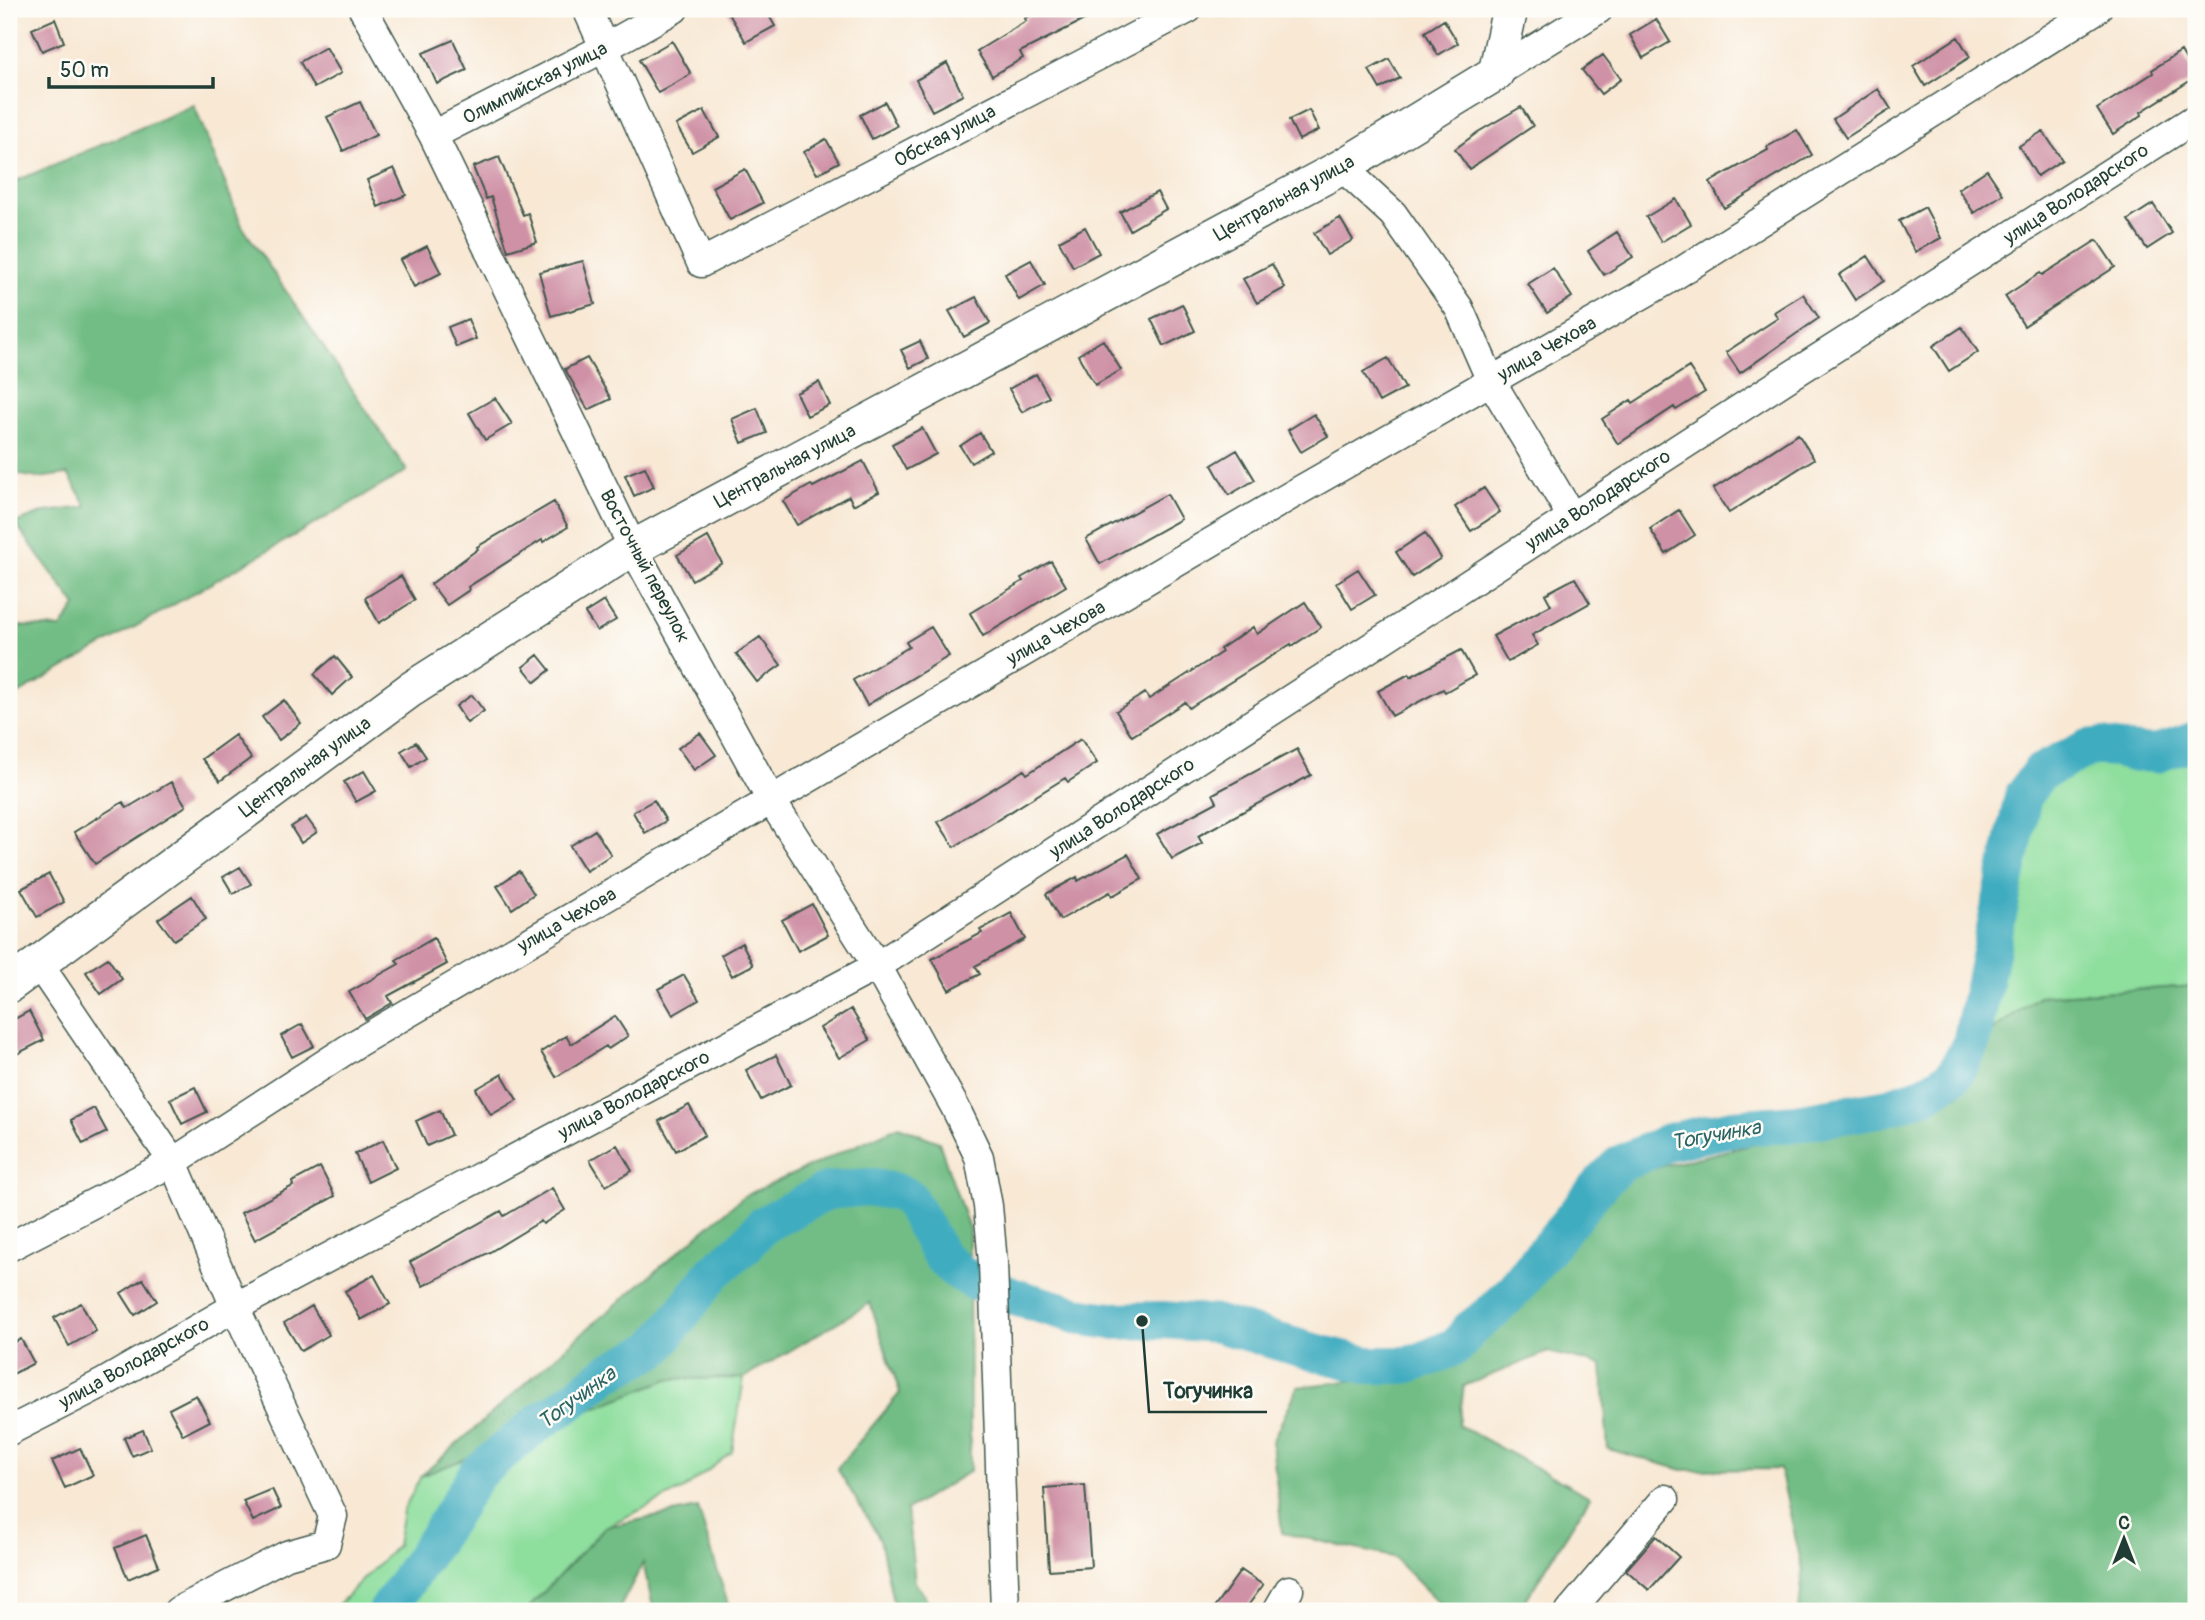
<svg xmlns="http://www.w3.org/2000/svg" width="2205" height="1620" viewBox="0 0 2205 1620" font-family="Pangolin,sans-serif">
	<style>
		.green { fill: #8ede9e; stroke: #568e69; stroke-width: 2 }
		.forest { fill: #72bd85; stroke: #487d5c; stroke-width: 2 }
		.lines { fill: none; stroke-linecap: round; stroke-linejoin: round }
		.river { stroke: #41acc0; stroke-width: 38 }
		.building { fill: #cf91a6 }
		.minor-casing { stroke: #40574c; stroke-width: 31 }
		.major-casing { stroke: #40574c; stroke-width: 38 }
		.minor { stroke: #fff; stroke-width: 28 }
		.major { stroke: #fff; stroke-width: 35 }
		.labels { text-anchor: middle; dominant-baseline: central; stroke-width: 5; stroke-linejoin: round; paint-order: stroke }
		.street-label { font-size: 19px; fill: #1f3d34; stroke: #fdfcf7 }
		.water-label { font-size: 21px; font-style: italic; fill: #2b6465; stroke: #fdfcf7 }
		.leader { fill: none; stroke: #1f3d34; stroke-width: 2.5 }
		.callout-dot { fill: #1f3d34; stroke: #fdfcf7; stroke-width: 2.5 }
		.callout-label { font-size: 21px; text-anchor: middle; font-weight: bold; fill: #1f3d34; stroke: #fdfcf7; stroke-width: 5; stroke-linejoin: round; paint-order: stroke }
	</style>
	<rect width="100%" height="100%" fill="#fdfcf7"/>
	<filter id="ink" filterUnits="userSpaceOnUse"><feTurbulence type="fractalNoise" baseFrequency=".0143" numOctaves="2"/><feDisplacementMap in="SourceGraphic" scale="14" xChannelSelector="R" yChannelSelector="G"/><feConvolveMatrix kernelMatrix="1 2 1 2 8 2 1 2 1" color-interpolation-filters="sRGB"/></filter>
	<filter id="wash" filterUnits="userSpaceOnUse"><feTurbulence type="fractalNoise" baseFrequency=".00686" numOctaves="4" result="noise"/><feDisplacementMap in="SourceGraphic" scale="28" xChannelSelector="R" yChannelSelector="G"/><feGaussianBlur stdDeviation="1.57" result="paint"/><feColorMatrix in="noise" values="0 0 0 0 0 0 0 0 0 0 0 0 0 0 0 0 0 1.4 0 .05"/><feComposite in="paint" operator="in"/></filter>
	<g filter="url(#wash)">
		<rect width="100%" height="100%" fill="#f8e8d4"/>
		<path class="green" d="M2196 740V986L2039 996 1993 1030 1959 1095 1954 1075 1971 1043 2023 796 2039 773 2088 748 2102 746 2128 752 2156 754Z
			M744 1378 732 1452 684 1489 605 1527 526 1611H332L397 1545 403 1511 421 1476 668 1379Z"/>
		<path class="forest" d="M194 105 242 226 407 471 9 699V613L18 626 61 628 76 606 15 523 45 512 87 507 68 474 38 478 9 473V184Z
			M2196 986V1611H1799L1803 1571 1780 1469 1682 1470 1608 1449 1602 1365 1548 1352 1464 1386 1458 1425 1590 1497 1519 1611H1447L1393 1557 1282 1533 1272 1442 1298 1387 1439 1370 1562 1252 1634 1173 1959 1095 1993 1030 2039 996Z
			M899 1126 939 1142 969 1229 970 1471 907 1510 915 1582 934 1611H895L880 1539 837 1468 900 1393 870 1303 744 1378 668 1379 421 1476 579 1336 744 1196Z
			M698 1508 730 1611H654L643 1563 618 1611H526L605 1527Z"/>
		<g class="lines">
			<path class="river" d="M387 1611 447 1522 477 1473 542 1420 565 1406 607 1373 656 1348 714 1272 745 1246 763 1225 827 1191 868 1187 895 1192 908 1197 941 1256 956 1270 974 1281 1014 1297 1083 1317 1112 1321 1162 1320 1218 1324 1310 1351 1367 1365H1405L1424 1360 1458 1345 1469 1330 1491 1313 1512 1292 1599 1185 1620 1164 1669 1142 1732 1128 1796 1123 1884 1108 1926 1094 1954 1075 1971 1043 2023 796 2039 773 2088 748 2102 746 2128 752 2156 754 2196 740"/>
		</g>
		<g id="blocks">
			<path class="building" d="M726 9H765L775 26 746 42Z
				M1044 9H1106L1020 52 1023 58 992 76 977 51 1026 21 1025 18Z
				M55 19 64 42 42 51 32 29Z
				M1656 19 1670 42 1643 58 1630 35Z
				M1444 20 1458 43 1438 55 1425 32Z
				M1958 37 1970 57 1925 86 1913 66Z
				M453 40 467 70 437 84 423 53Z
				M672 41 691 74 658 93 639 60Z
				M326 47 341 73 314 88 300 62Z
				M2181 51 2196 77 2141 112 2142 115 2113 134 2097 109 2153 73 2152 70Z
				M1603 55 1621 79 1601 94 1582 70Z
				M1389 59 1400 78 1380 89 1369 70Z
				M947 63 963 95 932 111 916 80Z
				M1878 89 1891 109 1846 138 1833 119Z
				M360 102 376 135 343 151 327 117Z
				M885 102 897 126 872 139 860 115Z
				M1521 107 1533 126 1469 169 1455 149 1478 132Z
				M704 110 719 137 692 152 676 125Z
				M1309 110 1319 130 1299 140 1289 120Z
				M1797 130 1812 155 1724 208 1710 182 1768 150 1767 147Z
				M2043 131 2062 160 2037 176 2019 146Z
				M826 139 839 162 817 174 804 152Z
				M499 157 523 215 528 213 537 242 508 251 491 197 486 199 473 167Z
				M394 168 406 195 378 207 367 180Z
				M745 169 763 203 730 220 712 187Z
				M1987 170 2003 194 1974 213 1958 189Z
				M1157 192 1166 209 1130 230 1120 212Z
				M1676 199 1691 224 1661 242 1646 217Z
				M2153 204 2172 233 2147 249 2128 220Z
				M1925 207 1941 238 1915 252 1899 221Z
				M1340 218 1353 240 1327 255 1314 233Z
				M1085 227 1099 253 1073 267 1059 241Z
				M1617 232 1633 257 1604 275 1588 251Z
				M2097 240 2115 267 2024 326 2005 296 2040 273 2042 275Z
				M427 246 441 273 414 287 400 260Z
				M1868 256 1884 281 1855 300 1839 275Z
				M1031 260 1045 285 1019 300 1005 274Z
				M583 261 595 304 551 316 539 272Z
				M1272 264 1285 288 1257 303 1243 279Z
				M1553 268 1572 297 1547 313 1528 284Z
				M1803 294 1819 318 1740 373 1726 352 1778 318 1774 312Z
				M976 297 990 323 964 337 949 311Z
				M1182 304 1195 331 1164 346 1151 319Z
				M468 319 476 339 456 347 448 327Z
				M1962 327 1978 352 1949 371 1933 346Z
				M1103 340 1121 370 1095 385 1078 355Z
				M920 341 928 359 910 368 901 350Z
				M587 358 611 399 588 410 565 369Z
				M1388 358 1405 388 1379 402 1363 372Z
				M1689 367 1705 392 1676 410 1674 407 1618 444 1602 419 1631 400 1633 403Z
				M1036 374 1049 397 1022 412 1009 389Z
				M819 382 830 405 807 416 796 393Z
				M495 398 512 424 485 440 469 413Z
				M757 408 767 433 742 443 732 419Z
				M1314 414 1328 436 1301 452 1288 430Z
				M922 428 936 454 906 470 892 444Z
				M980 433 991 451 971 463 960 446Z
				M1798 434 1814 459 1729 513 1713 489Z
				M1237 450 1255 480 1229 495 1212 465Z
				M863 461 879 492 853 505 849 496 797 525 783 501 811 485 813 487Z
				M645 467 654 487 634 496 625 475Z
				M1484 488 1500 512 1471 531 1455 507Z
				M1167 494 1181 519 1100 564 1086 539Z
				M554 502 568 527 543 542 542 540 468 587 469 590 447 605 431 584 478 549 477 547Z
				M1679 510 1695 535 1666 554 1650 529Z
				M1425 533 1441 558 1412 577 1396 552Z
				M708 537 722 563 692 580 677 555Z
				M1051 561 1066 586 983 636 970 613 1023 581 1021 578Z
				M1358 569 1375 595 1352 609 1336 583Z
				M401 576 415 600 379 623 365 598Z
				M1575 578 1590 603 1532 635 1538 645 1508 662 1493 636 1551 605 1545 594Z
				M604 601 616 620 597 631 585 613Z
				M1305 602 1321 627 1292 646 1291 644 1189 708 1185 702 1132 736 1116 711 1145 693 1149 699 1222 652 1220 649 1253 627 1257 634Z
				M931 627 949 656 867 705 853 680 909 647 906 642Z
				M760 637 781 665 757 682 736 654Z
				M1461 650 1475 675 1445 692 1443 689 1392 716 1378 691 1409 674 1410 677Z
				M538 655 550 670 535 682 523 667Z
				M335 656 352 677 332 695 314 674Z
				M472 695 484 711 467 723 456 706Z
				M284 700 301 723 279 740 262 717Z
				M700 733 716 755 694 770 678 748Z
				M235 735 251 758 220 781 202 759Z
				M1081 739 1097 763 1068 782 1065 778 954 847 938 822 1024 770 1027 774Z
				M416 742 426 757 411 767 401 751Z
				M1297 749 1311 775 1198 836 1202 843 1172 859 1157 834 1217 802 1213 794Z
				M364 771 376 791 356 802 344 782Z
				M171 782 186 806 95 864 74 832 123 802 127 808Z
				M654 800 666 821 645 833 633 812Z
				M306 817 317 832 301 843 291 827Z
				M595 830 611 855 586 871 570 846Z
				M1128 854 1142 879 1112 896 1110 892 1060 920 1046 894 1077 877 1078 881Z
				M240 867 251 884 233 894 223 877Z
				M519 871 534 894 512 909 497 886Z
				M49 874 64 902 37 917 21 889Z
				M192 896 206 919 174 940 158 919Z
				M812 904 828 935 798 951 782 920Z
				M1011 913 1025 939 975 966 980 974 949 990 932 959 982 933 980 930Z
				M434 938 447 964 388 996 392 1003 365 1019 349 992 399 964 396 960Z
				M742 943 753 965 732 976 721 955Z
				M108 958 122 979 101 994 86 972Z
				M684 975 699 1000 673 1015 658 989Z
				M851 1009 870 1040 839 1058 820 1028Z
				M29 1011 44 1040 15 1055 9 1043V1022Z
				M615 1016 628 1036 608 1049 606 1046 556 1077 541 1052 566 1036 571 1044Z
				M302 1024 314 1046 292 1057 281 1036Z
				M776 1055 791 1085 761 1100 746 1070Z
				M502 1074 517 1100 491 1115 476 1089Z
				M195 1087 207 1112 182 1124 170 1099Z
				M689 1105 705 1135 676 1151 659 1121Z
				M94 1108 107 1132 83 1144 71 1120Z
				M440 1110 451 1135 427 1146 416 1121Z
				M383 1140 396 1168 368 1182 355 1154Z
				M617 1145 632 1171 606 1186 590 1160Z
				M320 1167 335 1196 255 1240 241 1213 293 1186 292 1182Z
				M552 1188 565 1210 543 1224 541 1221 490 1252 423 1286 410 1262 501 1211 504 1216Z
				M374 1275 390 1304 361 1320 345 1291Z
				M143 1279 157 1301 135 1315 121 1293Z
				M81 1303 96 1331 69 1346 54 1318Z
				M312 1306 329 1335 301 1351 284 1323Z
				M21 1339 34 1363 9 1376V1345Z
				M196 1395 210 1421 183 1435 169 1409Z
				M143 1430 151 1448 132 1456 124 1438Z
				M80 1448 93 1475 65 1488 52 1461Z
				M1085 1485 1091 1567 1049 1570 1044 1488Z
				M272 1489 281 1508 253 1521 243 1501Z
				M146 1535 159 1566 128 1579 115 1548Z
				M1656 1536 1679 1557 1649 1590 1626 1570Z
				M1241 1570 1263 1585 1244 1611H1212Z"/>
		</g>
	</g>
	<g filter="url(#ink)">
		<use href="#blocks" fill-opacity="0" stroke="#40574c" stroke-width="2"/>
		<g class="lines">
			<g class="minor-casing">
				<path id="minor" d="M363 9 433 135 633 548 771 800 877 966 955 1107 979 1157 988 1206 993 1263 1005 1611
					M587 9 701 263 1188 9
					M1496 73 1599 9
					M433 135 606 47 674 9
					M1342 167 1393 214 1459 308 1491 381 1572 517
					M38 963 173 1162 235 1307 333 1516 326 1544 287 1555 178 1611
					M9 1247 173 1162 357 1043 1295 493 1666 281 2097 9
					M9 1431 105 1382 235 1307 877 966 1792 375 2196 118
					M1277 1611 1289 1590
					M1570 1611 1665 1499"/>
			</g>
			<g class="major-casing">
				<path id="major" d="M9 985 410 690 633 548 1342 167 1496 73 1510 9"/>
			</g>
			<use href="#minor" class="minor"/>
			<use href="#major" class="major"/>
		</g>
	</g>
	<g class="labels">
		<g class="street-label">
			<text transform="translate(535 83) rotate(-27)">Олимпийская улица</text>
			<text transform="translate(945 136) rotate(-28)">Обская улица</text>
			<text transform="translate(2076 194) rotate(-33)">улица Володарского</text>
			<text transform="translate(1284 198) rotate(-29)">Центральная улица</text>
			<text transform="translate(1547 349) rotate(-30)">улица Чехова</text>
			<text transform="translate(785 466) rotate(-28)">Центральная улица</text>
			<text transform="translate(1598 500) rotate(-33)">улица Володарского</text>
			<text transform="translate(645 566) rotate(62)">Восточный переулок</text>
			<text transform="translate(1056 633) rotate(-30)">улица Чехова</text>
			<text transform="translate(305 767) rotate(-36)">Центральная улица</text>
			<text transform="translate(1122 808) rotate(-33)">улица Володарского</text>
			<text transform="translate(567 920) rotate(-30)">улица Чехова</text>
			<text transform="translate(634 1095) rotate(-28)">улица Володарского</text>
			<text transform="translate(134 1363) rotate(-29)">улица Володарского</text>
		</g>
		<g class="water-label">
			<text transform="translate(1716 1135) rotate(-10)">Тогучинка</text>
			<text transform="translate(577 1398) rotate(-36)">Тогучинка</text>
		</g>
	</g>
	<path class="leader" d="M1142 1321L1149 1412H1267"/>
	<circle class="callout-dot" cx="1142" cy="1321" r="7"/>
	<g class="callout-label">
		<text x="1208" y="1398">Тогучинка</text>
	</g>
	<rect width="2205" height="1620" fill="none" stroke="#fdfcf7" stroke-width="35"/>
	<g transform="translate(2124 1539)" stroke="#fdfcf7" stroke-width="5" paint-order="stroke">
	<path d="M0-5L12 26L0 18L-12 26Z" fill="#1f3d34"/>
	<text y="-10" font-size="19" font-weight="bold" text-anchor="middle" fill="#1f3d34">С</text>
	</g>
	<path d="M49 77v10h164v-10" fill="none" stroke="#1f3d34" stroke-width="3.5"/>
	<text x="60" y="77" font-size="21" fill="#1f3d34" stroke="#fdfcf7" stroke-width="5" paint-order="stroke">50 m</text>
</svg>
